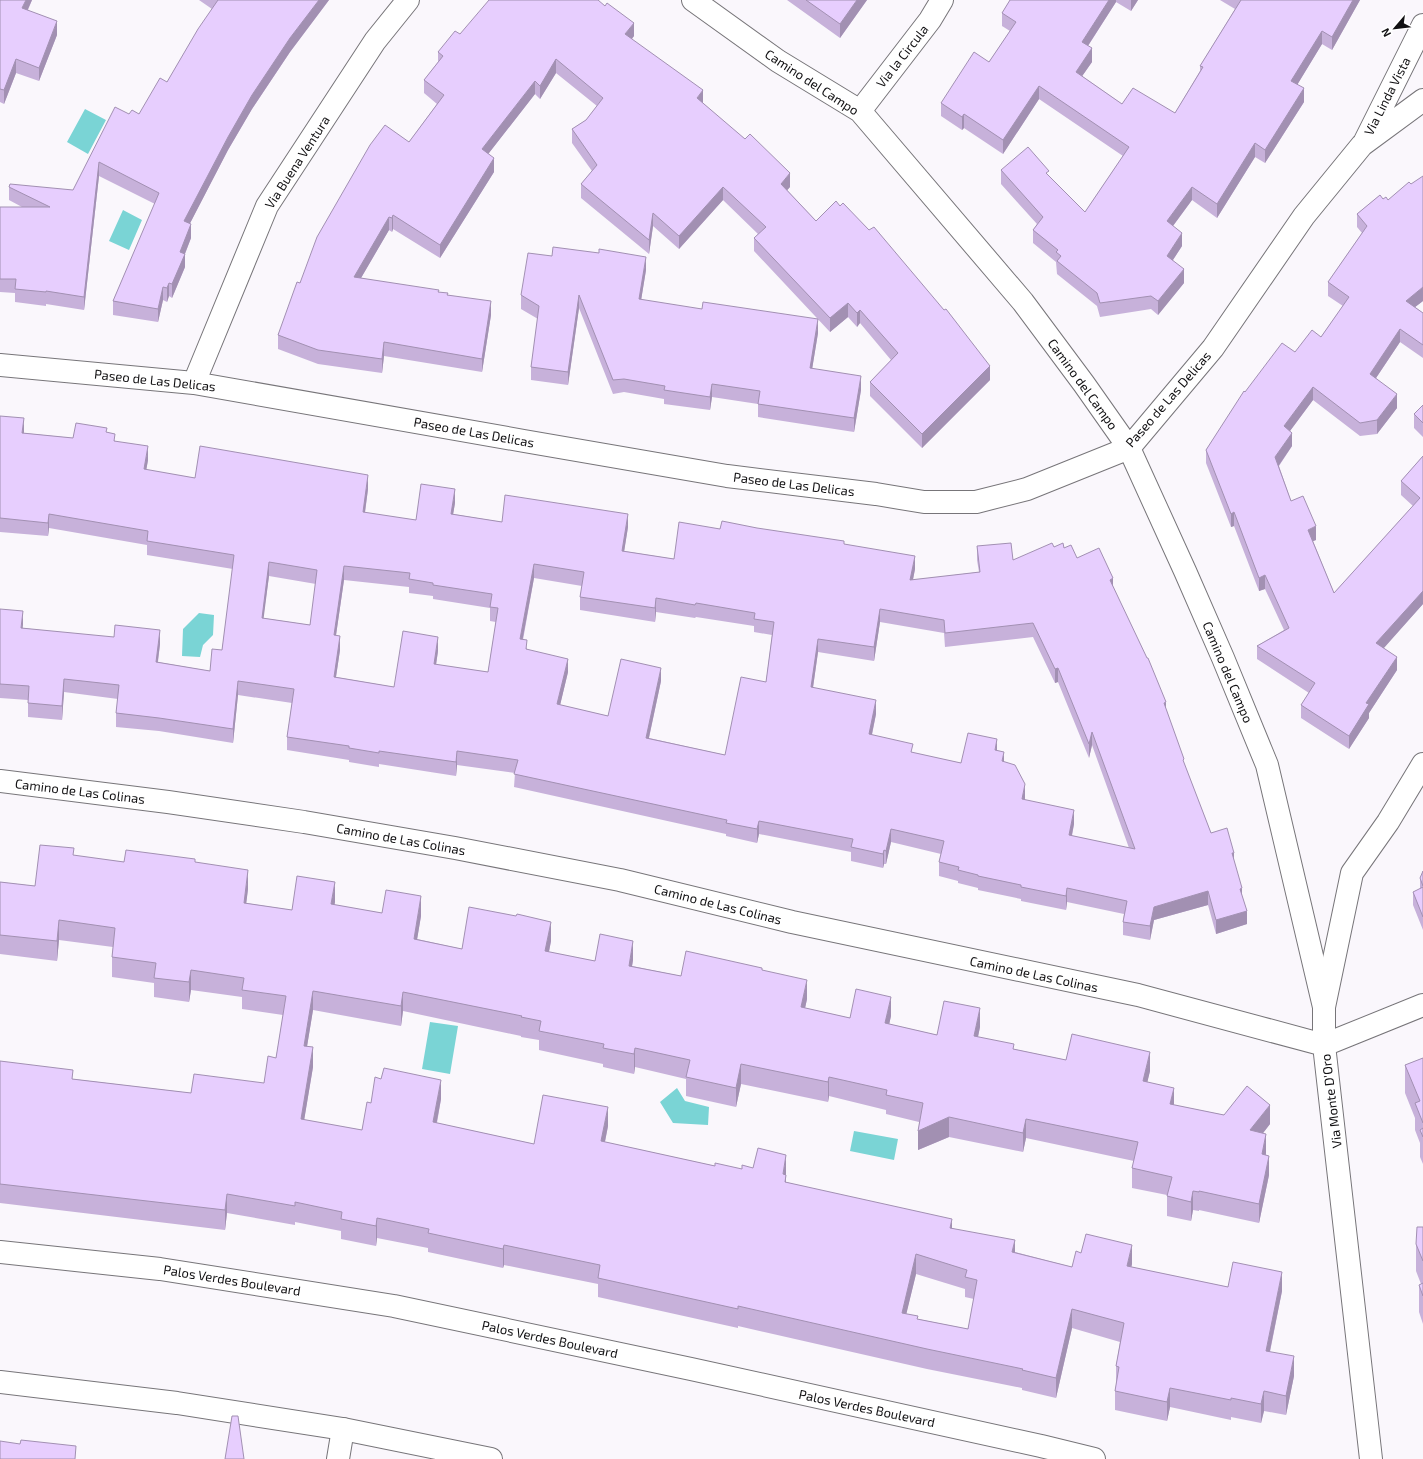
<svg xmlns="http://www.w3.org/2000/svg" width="1423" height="1459" viewBox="0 0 1423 1459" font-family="'Exo 2',sans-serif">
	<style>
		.water { fill: #7ad4d5 }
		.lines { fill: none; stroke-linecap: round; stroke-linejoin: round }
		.street-casing { stroke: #777579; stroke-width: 24 }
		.secondary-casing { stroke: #777579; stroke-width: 24 }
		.primary-casing { stroke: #777579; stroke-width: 24 }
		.street { stroke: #fff; stroke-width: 22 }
		.secondary { stroke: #fff; stroke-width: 22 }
		.primary { stroke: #fff; stroke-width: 22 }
		.wall { fill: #c7b1da; fill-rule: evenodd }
		.shaded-wall { fill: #a290b2 }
		.building { fill: #e7cefe; stroke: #a290b2; fill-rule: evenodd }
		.labels { text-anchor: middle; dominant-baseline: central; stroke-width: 3.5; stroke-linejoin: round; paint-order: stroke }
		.street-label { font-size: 13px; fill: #111012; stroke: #fff }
	</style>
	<rect width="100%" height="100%" fill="#faf7fc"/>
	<path class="water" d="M85 109 106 120 88 154 67 142Z
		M123 210 142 220 129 250 109 241Z
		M199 613 214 615 213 635 203 645 200 657 182 656 183 629Z
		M430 1022 458 1026 450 1074 422 1069Z
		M677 1088 685 1101 709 1107 708 1125 673 1123 660 1102Z
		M854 1131 898 1139 894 1160 850 1151Z"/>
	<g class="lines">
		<g class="street-casing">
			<path id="street" d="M693 0 778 61 860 111 1023 302 1084 384 1129 448 1185 571 1223 658 1267 765 1324 1007V1045L1371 1459
				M860 111 930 20 942 0
				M1365 141 1423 25
				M0 365 194 383 524 441 727 476 876 494 924 502H976L1027 489 1129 448 1213 348 1304 216 1362 145 1423 100
				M194 383 267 206 375 41 408 0
				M0 781 168 802 304 822 455 848 620 880 792 922 1138 995 1324 1045 1423 1005
				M0 1252 160 1269 394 1306 691 1369 1041 1446 1094 1459"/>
		</g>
		<g class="secondary-casing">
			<path id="secondary" d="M1324 1007 1352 873 1388 822 1423 764
				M338 1459 343 1429"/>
		</g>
		<g class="primary-casing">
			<path id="primary" d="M0 1382 177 1403 343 1429 491 1459"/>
		</g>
		<use href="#street" class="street"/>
		<use href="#secondary" class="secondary"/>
		<use href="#primary" class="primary"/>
	</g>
	<path class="wall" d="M0 0H32L28 10 57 35 39 81 16 73 4 104 0 102Z
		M199 0H329L290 52 252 109 228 150 190 223 191 238 185 254V267L172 298 169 296 167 302 163 300 158 322 113 315V301L155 204 99 176 84 310 46 304V306L15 302V293L0 292V207H22L9 200V187L73 190 129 114H139L167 82 212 9Z
		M787 0H867L840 38Z
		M1010 0H1138L1131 11 1116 2 1088 46 1092 62 1082 76 1122 104 1175 113 1200 71V66L1235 9 1220 0H1360L1332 50 1322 44 1297 85 1304 102 1265 163 1255 157 1217 218 1192 200 1173 226 1182 246 1173 260 1184 283 1158 315 1151 309 1100 317 1097 306 1057 274 1056 262 1033 243V230L1037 224 1001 184V170L1049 176 1085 212 1123 156 1039 99 1003 154 964 128 962 130 941 116V103L989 62 1010 31 1002 26V13Z
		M460 34 634 36 632 39 703 103 790 187 787 190 816 221 990 380 922 448 870 396V382L891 360 860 323 857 327 848 317 830 332 754 251V238L758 234 723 200 679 249 653 226 649 254 581 198V184L592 171 572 143V129L586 120 597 106 556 73 540 99 535 94 488 154 494 172 440 258 393 229 392 232 389 230 361 278 439 292 448 295 491 315 482 372 384 356 382 373 318 364 278 349V335L300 283 409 142 437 104 424 93V80L438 62V52Z
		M1380 195 1423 301 1415 307 1423 313V358L1400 342 1376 378 1397 408 1377 434 1360 436 1313 400 1290 431 1292 446 1279 466 1291 501 1316 540 1313 541 1334 593 1413 506 1401 495V481L1423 456V604L1383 648 1397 670 1369 713V718L1349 749 1301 718V705L1309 693 1257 659V646L1284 630 1265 589 1259 591 1234 526 1231 527 1206 463V450L1245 392 1295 352 1321 337 1343 306 1328 296V282L1362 233 1357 227V214Z
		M646 270 641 300 818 333 812 369 861 390 854 432 758 417V404L712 397 710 410 664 404V399L624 392 613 394 579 308 568 385 531 380V367L538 319 521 309V295Z
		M1423 405V437L1414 428V414Z
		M0 416 24 433 73 438 107 432 115 441 148 460 146 470 195 478 368 489 365 513 416 520 455 503 453 514 502 522 628 527 624 551 674 559 720 529 844 545 915 569 913 580 979 572 977 560V546L1013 560 1054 547 1064 548 1113 587 1166 709 1184 764 1211 833 1234 861 1242 896 1247 924 1216 934 1208 905 1154 920 1150 940 1123 935V922L1124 914 1067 902 1066 910 1021 901V899L978 890V888L958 883V881L939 876V862L941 854 891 842 886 864H884L883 868 851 861V852L759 834 757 843 726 836V834L514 787 515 773 457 765 456 776 379 764V767L349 762V760L287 750V737L292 703 238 695 233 743 159 731 116 727V713L118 699 64 692 62 720 28 717V700L0 698V609L23 628 160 644 158 662 210 671 222 650 233 569 147 555V545L49 528 48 536 0 532ZM269 576 316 584 310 625 263 618ZM534 578 582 586 580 597V610L655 622 656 612 695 618 696 617 754 626V632L772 635 766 682 725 755 649 738 661 681 608 716 560 705 568 672 527 649 523 640ZM344 580 409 587V593L433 596V599L490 608V621L496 622 488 672 436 665 438 651 394 687 336 677 340 650 336 635ZM880 622 944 633 945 647 1033 637 1055 683 1058 682 1089 758 1092 745 1129 848 1072 836 1074 824 1025 800V798L997 751 961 763 913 753 872 735 876 714 813 688 818 652 874 661Z
		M74 856 124 862 195 863 248 889 246 903 292 910 335 902 334 905 382 913 421 916 417 939 462 949 551 941 549 952 595 961 633 960 632 966 681 976 762 970 807 999 805 1008 850 1018 891 1016 889 1024 937 1035 980 1027 978 1037 1014 1049 1066 1060 1150 1071 1147 1082 1174 1105 1270 1124 1263 1133 1269 1175 1259 1223 1199 1210V1211L1193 1210 1191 1221 1167 1216V1195L1132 1188V1168L1134 1161 1026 1138 1023 1152 949 1137 918 1150 919 1122 886 1114V1110L829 1096 828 1102 741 1084 736 1107 686 1096V1079L635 1067 634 1074 603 1067V1064L539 1050V1040L521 1037V1036L403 1011 401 1026 313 1010 307 1046 313 1067 304 1120 362 1130 371 1103 441 1099 437 1123 534 1144 608 1126 605 1142 715 1166 786 1175V1182L952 1228 1015 1252 1072 1267 1132 1264 1131 1267 1228 1287 1282 1291 1270 1352 1294 1376 1286 1415 1264 1411 1261 1423 1231 1417V1420L1170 1407 1167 1421 1115 1410V1391L1116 1385V1366L1120 1342 1072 1328 1056 1398 1022 1390V1388L927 1369 738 1326V1328L598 1297V1284L504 1265 503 1268 428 1252V1248L377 1238 376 1246 341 1239V1231L295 1222V1225L227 1213 225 1230 0 1203V1061L73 1079 191 1093 264 1083 276 1058 283 1015 242 1009V997L191 990 189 1002 154 997V983L112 977V957L113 947 59 940 57 961 0 954V882L35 886ZM916 1274 965 1289V1297L974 1299 968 1329 918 1319 906 1314Z
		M1423 871V930L1413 905V892L1420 889V878Z
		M1423 1058V1164L1420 1157V1143L1415 1130V1118L1405 1093V1065Z
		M1423 1227V1324L1419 1312V1285L1421 1284 1416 1271V1244Z"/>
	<path class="shaded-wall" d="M26 0H32L22 22V8Z
		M319 0H329L290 52 252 109 228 150 184 235V221L228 137 252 95 290 38Z
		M857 0H867L840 38V24Z
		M1109 0H1116V2L1082 55V42Z
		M1131 0H1138L1131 11Z
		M1353 0H1360L1332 50V37Z
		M57 21V35L39 81V68Z
		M634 23V36L625 47V34Z
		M1322 31V44L1291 95V81Z
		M1092 48V62L1076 85V72Z
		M16 59V73L4 104V90Z
		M556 59V73L540 99V86Z
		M535 81V94L482 162V149Z
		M1039 86V99L1003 154V140Z
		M1304 88V102L1265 163V150Z
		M703 90V104L697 98Z
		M964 114V128L962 130V117Z
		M1255 143V157L1217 218V204Z
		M494 158V172L440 258V245Z
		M99 162V176L84 310V297Z
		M790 173V187L781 197V184Z
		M723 187V200L679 249V236Z
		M1192 187V200L1167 234V221Z
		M653 213V226L649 254V240Z
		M393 215V229L392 232V218Z
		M389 217V230L354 290V277Z
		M191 224V238L184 256 185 254V267L172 298V284L180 252Z
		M1182 233V246L1167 269V256Z
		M646 257V270L639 313V299Z
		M1184 269V283L1158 315V301Z
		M169 283V296L167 302V288Z
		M163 287V300L158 322V309Z
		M1423 287V301L1406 314V301Z
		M579 295V308L568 385V372Z
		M491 301V315L482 372V359Z
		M848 303V317L830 332V318Z
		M860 310V323L857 327V313Z
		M818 319V333L810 382V368Z
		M1400 329V342L1370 387V374Z
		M384 342V356L382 373V359Z
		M990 366V380L922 448V434Z
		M861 376V390L854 432V418Z
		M712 384V397L710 410V397Z
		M1313 387V400L1284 439V426Z
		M1397 394V408L1377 434V420Z
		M24 418V432L22 446V433Z
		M1292 433V446L1275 471V457Z
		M148 446V460L144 483V469Z
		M368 475V489L363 526V512Z
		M455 489V503L451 527V514Z
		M1234 512V526L1231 527V514Z
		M49 514V528L48 536V523Z
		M628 514V527L622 565V551Z
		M1316 526V540L1308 543V530Z
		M915 556V569L910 594V580Z
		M269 562V576L262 631V618Z
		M534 564V578L520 653V639Z
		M344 566V580L334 649V635Z
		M1265 575V589L1259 591V578Z
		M1113 578V592L1110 580Z
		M1423 591V604L1376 657V643Z
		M656 598V612L655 622V608Z
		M880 609V622L874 661V647Z
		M23 611V625L21 642V628Z
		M160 630V644L156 675V662Z
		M340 636V650L334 690V677Z
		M438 637V651L434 678V664Z
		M818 639V652L811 701V687Z
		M1397 657V670L1369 713V718L1349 749V736L1366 703Z
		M568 659V672L557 718V704Z
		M661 668V681L646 751V738Z
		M1058 668V682L1055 683V669Z
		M64 679V692L62 720V706Z
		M238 681V695L233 743V729Z
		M876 700V714L869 748V734Z
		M1166 702V716L1164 703Z
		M1092 732V745L1089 758V744Z
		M997 739V753L995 750Z
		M457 751V765L456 776V762Z
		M1004 752V766L1002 761Z
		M1025 784V798L1022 813V799Z
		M1074 810V824L1069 849V835Z
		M759 821V834L757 843V829Z
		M891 829V842L886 864V851Z
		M884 850V864L883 868V854Z
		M1232 853H1234V867Z
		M248 870V889L244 922V903Z
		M335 882V902L331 924V904Z
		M1067 888V902L1066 910V896Z
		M1242 888V902L1240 889Z
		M1208 891V905L1154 920 1150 940V926L1154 907Z
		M421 896V916L414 958V939Z
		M1247 911V924L1216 934V920Z
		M59 920V940L57 961V941Z
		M551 922V941L545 971V951Z
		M633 941V960L629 985V966Z
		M191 970V990L189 1002V982Z
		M807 980V999L801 1027V1007Z
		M313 991V1010L304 1065V1046Z
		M403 992V1011L401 1026V1006Z
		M891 997V1016L885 1043V1023Z
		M980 1008V1027L974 1055V1036Z
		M313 1047V1067L301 1139V1119Z
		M635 1048V1067L634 1074V1054Z
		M1150 1052V1071L1143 1101V1081Z
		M741 1064V1084L736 1107V1088Z
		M829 1077V1096L828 1102V1082Z
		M441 1080V1099L433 1142V1122Z
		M1174 1088V1107L1170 1104Z
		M1270 1105V1124L1250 1150V1130Z
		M608 1107V1126L601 1161V1141Z
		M949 1117V1137L918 1150V1131Z
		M1026 1119V1138L1023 1152V1133Z
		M1266 1134V1153L1262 1173V1154Z
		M786 1155V1194L783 1174Z
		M1269 1156V1175L1259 1223V1204Z
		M1193 1191V1210L1191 1221V1202Z
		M227 1194V1213L225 1230V1210Z
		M377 1218V1238L376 1246V1226Z
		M952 1219V1239L950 1228Z
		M1015 1240V1260L1012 1252Z
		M504 1245V1265L503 1268V1249Z
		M1132 1245V1264L1127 1286V1266Z
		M916 1254V1274L902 1332V1313Z
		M1282 1272V1291L1266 1370V1351Z
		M1072 1309V1328L1056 1398V1378Z
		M1294 1356V1376L1286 1415V1396Z
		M1170 1388V1407L1167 1421V1402Z
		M1264 1391V1411L1261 1423V1404Z"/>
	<path class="building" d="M0 0H26L22 8 57 21 39 68 16 59 4 90 0 89Z
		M218 0H319L290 38 252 95 228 137 184 221 191 224 180 252 185 254 172 284 169 283 167 288 163 287 158 309 113 301 159 193 99 162 84 297 46 291V292L15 289 16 279H0V207H50L9 187 10 184 73 190 115 107 129 114 132 110 139 114 160 78 167 82 198 29Z
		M489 0H598L605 6 607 3 634 23 625 34 703 90 697 98 745 139 750 134 790 173 781 184 816 221 836 201 840 206 843 203 869 230 874 227 944 310 946 309 990 366 922 434 870 382 898 353 860 310 857 313 848 303 830 318 754 238 766 227 723 187 679 236 653 213 649 240 581 184 597 165 572 129 586 120 603 98 556 59 540 86 535 81 482 149 494 158 440 245 393 215 392 218 389 217 354 277 439 290 438 292 448 293 447 295 491 301 482 359 384 342 382 359 318 350 278 335 297 282 300 283 317 237 370 145 385 125 409 142 444 95 424 80 443 56 438 52 455 31 460 34Z
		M806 0H857L840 24Z
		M1010 0H1109L1082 42 1092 48 1076 72 1122 104 1133 88 1175 113 1203 67 1200 66 1241 0H1353L1332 37 1322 31 1291 81 1304 88 1265 150 1255 143 1217 204 1192 187 1167 221 1182 233 1167 256 1184 269 1158 301 1151 296 1100 303 1097 293 1057 261 1061 256 1056 252 1058 250 1033 230 1043 217 1001 170 1028 147 1049 171 1046 173 1085 212 1129 147 1039 86 1003 140 964 114 962 117 941 103 974 52 989 62 1016 22 1002 13Z
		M1423 176V287L1406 301 1423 313V345L1400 329 1370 374 1397 394 1377 420 1360 423 1313 387 1284 426 1292 433 1275 457 1291 501 1303 496 1316 526 1308 530 1334 593 1420 498 1401 481 1423 456V591L1376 643 1397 657 1366 703 1369 704 1349 736 1301 705 1315 683 1257 646 1289 628 1265 575 1259 578 1234 512 1231 514 1206 450 1244 391 1245 392 1282 343 1295 352 1312 330 1321 337 1349 297 1328 282 1367 226 1357 214 1380 195 1383 199 1386 197 1388 200 1409 182 1411 184Z
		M553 247 599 253V249L646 257 639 299 702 309 703 302 818 319 810 368 861 376 854 418 758 404 760 391 712 384 710 397 664 390 665 386 624 379 613 380 579 295 568 372 531 367 539 306 521 295 528 253 552 256Z
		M1423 405V423L1414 414Z
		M0 416 24 418 22 433 73 438 76 423 107 428 106 432 115 434 114 441 148 446 144 469 195 478 200 446 368 475 363 512 416 520 421 484 455 489 451 514 502 522 505 495 628 514 622 551 674 559 679 522 720 529 722 521 757 528 844 541V544L915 556 910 580 980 572 977 546 1011 543 1013 560 1052 543 1054 547 1063 543 1064 548 1071 545 1077 558 1099 548 1113 578 1110 580 1147 658H1148L1166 702 1164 703 1184 759 1183 760 1211 833 1227 828 1234 853H1232L1242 888 1240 889 1247 911 1216 920 1208 891 1154 907 1150 926 1123 922 1127 901 1067 888 1066 896 1021 887V885L978 876V875L958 870 959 867 939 862 944 841 891 829 886 851 884 850 883 854 851 847 853 839 759 821 757 829 726 823 727 820 514 774 518 760 457 751 456 762 379 751V753L349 748V746L287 737 294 689 238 681 233 729 159 718 116 713 119 685 64 679 62 706 28 703 29 686 0 684V609L23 611 21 628 114 637 115 625 160 630 156 662 210 671 212 649 222 650 234 555 147 541 148 531 49 514 48 523 0 518ZM269 562 317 570 310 625 262 618ZM534 564 584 572 580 597 655 608 656 598 695 605 696 603 755 613 754 619 774 622 766 682 741 677 725 755 646 738 661 668 621 659 608 716 557 704 568 659 526 649 527 640 520 639ZM344 566 410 573 409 579 433 583V585L492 594 490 607 498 608 488 672 434 664 438 637 403 631 394 687 334 677 340 636 334 635ZM880 609 944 620 945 633 1033 623 1055 669 1058 668 1089 744 1092 732 1135 849 1069 835 1074 810 1022 799 1025 784 1015 765 1002 761 1004 752 995 750 997 739 968 733 961 763 911 752 913 744 869 734 876 700 811 687 818 639 874 647Z
		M40 845 74 848 73 855 124 862 126 850 195 859V862L248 870 244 903 292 910 297 876 335 882 331 904 382 913 386 890 421 896 414 939 462 949 469 907 516 916 517 914 551 922 545 951 595 961 600 934 633 941 629 966 681 976 686 951 762 968V970L807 980 801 1007 850 1018 856 989 891 997 885 1023 937 1035 944 1001 980 1008 974 1036 1014 1044 1013 1049 1066 1060 1072 1034 1150 1052 1143 1081 1174 1088 1170 1104 1224 1115 1247 1086 1270 1105 1250 1130 1266 1134 1262 1154 1269 1156 1259 1204 1199 1191V1192L1193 1191 1191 1202 1167 1196 1172 1177 1132 1168 1138 1142 1026 1119 1023 1133 949 1117 918 1131 923 1103 886 1095 887 1090 829 1077 828 1082 741 1064 736 1088 686 1077 690 1060 635 1048 634 1054 603 1048 604 1044 539 1031 541 1021 521 1017 522 1016 403 992 401 1006 313 991 304 1046 313 1047 301 1119 362 1130 367 1102 371 1103 375 1077 381 1079 384 1068 441 1080 433 1122 534 1144 543 1095 608 1107 601 1141 715 1166V1163L742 1169V1165L753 1168 758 1148 786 1155 783 1174 786 1175 785 1182 952 1219 950 1228 1015 1240 1012 1252 1072 1267 1076 1251 1081 1253 1086 1234 1132 1245 1127 1266 1228 1287 1233 1262 1282 1272 1266 1351 1294 1356 1286 1396 1264 1391 1261 1404 1231 1398V1400L1170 1388 1167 1402 1115 1391 1119 1367 1116 1366 1124 1323 1072 1309 1056 1378 1022 1370 1023 1369 927 1349 738 1306V1309L598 1278 600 1265 504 1245 503 1249 428 1233 429 1229 377 1218 376 1226 341 1219 342 1212 295 1202V1206L227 1194 225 1210 0 1184V1061L73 1070 72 1079 191 1093 194 1074 264 1083 268 1056 276 1058 286 996 242 990 244 978 191 970 189 982 154 978 156 963 112 957 115 928 59 920 57 941 0 935V882L35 886ZM916 1254 967 1270 965 1277 977 1280 968 1329 917 1319 918 1316 902 1313Z
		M1423 871V886L1420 878Z
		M1423 887V917L1413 892Z
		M1423 1058V1123L1415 1103 1420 1101 1405 1065Z
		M1423 1128V1137L1420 1130Z
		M1417 1227H1423V1261L1416 1244Z
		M1423 1283V1296L1419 1285Z
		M232 1416H238L244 1459H225Z
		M21 1440 76 1446 75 1459H0V1441L20 1444Z"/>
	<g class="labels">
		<g class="street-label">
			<text transform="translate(902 56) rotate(-52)">Via la Circula</text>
			<text transform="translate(812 82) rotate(33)">Camino del Campo</text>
			<text transform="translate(1387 96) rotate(-63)">Via Linda Vista</text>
			<text transform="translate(297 162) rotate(-57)">Via Buena Ventura</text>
			<text transform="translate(155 380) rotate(6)">Paseo de Las Delicas</text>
			<text transform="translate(1083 384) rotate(54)">Camino del Campo</text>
			<text transform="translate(1168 399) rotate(-49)">Paseo de Las Delicas</text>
			<text transform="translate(474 432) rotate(10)">Paseo de Las Delicas</text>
			<text transform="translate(794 484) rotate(7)">Paseo de Las Delicas</text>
			<text transform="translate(1228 672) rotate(67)">Camino del Campo</text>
			<text transform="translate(80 791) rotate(7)">Camino de Las Colinas</text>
			<text transform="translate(401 839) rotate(10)">Camino de Las Colinas</text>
			<text transform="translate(718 904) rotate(14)">Camino de Las Colinas</text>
			<text transform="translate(1034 974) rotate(12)">Camino de Las Colinas</text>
			<text transform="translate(1331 1101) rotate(-97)">Via Monte D'Oro</text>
			<text transform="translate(232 1280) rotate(9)">Palos Verdes Boulevard</text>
			<text transform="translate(550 1339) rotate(12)">Palos Verdes Boulevard</text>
			<text transform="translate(867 1408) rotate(12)">Palos Verdes Boulevard</text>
		</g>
	</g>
	<g transform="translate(1395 28) rotate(242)" stroke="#ffffff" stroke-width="3" paint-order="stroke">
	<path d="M0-3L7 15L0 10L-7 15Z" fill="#111012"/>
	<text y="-6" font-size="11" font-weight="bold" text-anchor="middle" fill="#111012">N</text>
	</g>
</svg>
